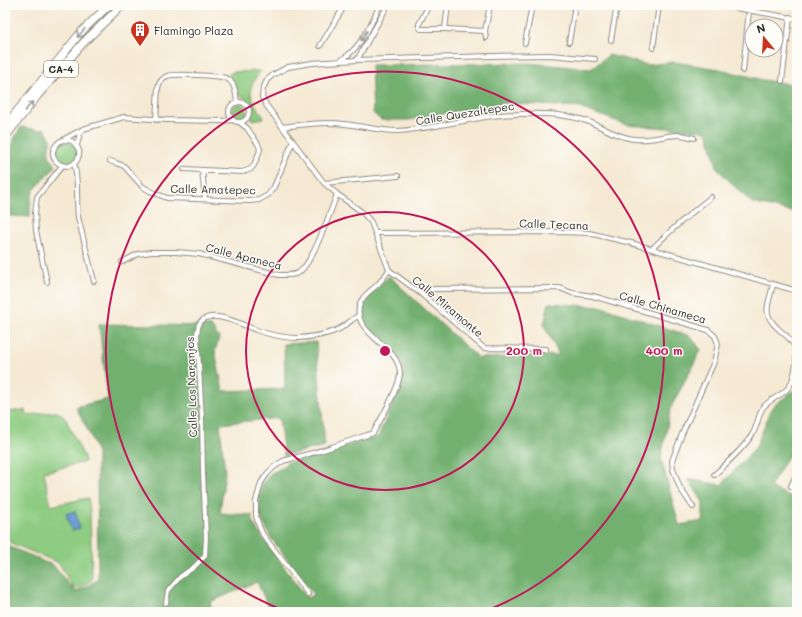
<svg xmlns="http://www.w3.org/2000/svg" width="802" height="617" viewBox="0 0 802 617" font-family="Mali,sans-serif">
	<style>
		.green { fill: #8ecc82; stroke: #5c7c56 }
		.forest { fill: #72b070; stroke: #4e6e4e }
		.water { fill: #6e9cd6; stroke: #4c6480 }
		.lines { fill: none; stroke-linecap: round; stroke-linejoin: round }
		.street-casing { stroke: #908a7f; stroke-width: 6 }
		.highway-casing { stroke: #908a7f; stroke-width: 9 }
		.street { stroke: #fff; stroke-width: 4 }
		.highway { stroke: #fff; stroke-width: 7 }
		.oneway { stroke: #a0a0a0 }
		.ring { fill: none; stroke: #c2185b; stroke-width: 2 }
		.labels { text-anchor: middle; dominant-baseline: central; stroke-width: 3; stroke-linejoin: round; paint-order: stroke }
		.shield { fill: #fdfcf7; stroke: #6a6a68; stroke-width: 1 }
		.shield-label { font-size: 10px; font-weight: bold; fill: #2b2b2b }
		.poi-label { font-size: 11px; fill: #2b2b2b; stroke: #fdfcf7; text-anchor: start }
		.street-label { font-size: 11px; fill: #2b2b2b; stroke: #fdfcf7 }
		.centre { fill: #c2185b; stroke: #fdfcf7; stroke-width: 2 }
		.ring-label { font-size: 12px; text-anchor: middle; font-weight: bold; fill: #c2185b; stroke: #fdfcf7; stroke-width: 3; stroke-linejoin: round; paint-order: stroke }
	</style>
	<rect width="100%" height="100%" fill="#fdfcf7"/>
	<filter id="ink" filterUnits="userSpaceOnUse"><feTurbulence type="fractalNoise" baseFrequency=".025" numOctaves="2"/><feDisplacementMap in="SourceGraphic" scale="8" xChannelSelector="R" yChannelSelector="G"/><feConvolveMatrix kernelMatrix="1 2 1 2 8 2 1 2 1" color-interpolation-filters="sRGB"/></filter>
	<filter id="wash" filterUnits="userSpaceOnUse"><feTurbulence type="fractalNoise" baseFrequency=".012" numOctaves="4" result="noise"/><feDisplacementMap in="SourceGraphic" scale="16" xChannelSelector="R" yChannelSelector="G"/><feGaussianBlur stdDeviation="0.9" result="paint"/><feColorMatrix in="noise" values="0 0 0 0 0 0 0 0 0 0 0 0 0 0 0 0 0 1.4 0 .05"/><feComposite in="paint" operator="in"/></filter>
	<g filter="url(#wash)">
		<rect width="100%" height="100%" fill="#f5e9d3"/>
		<path class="green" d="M261 71C244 90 251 99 264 118L252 120 251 109 249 103 245 98 241 96 238 93 235 83 228 75 233 72Z
			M231 112a8 8 0 1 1 16 0a8 8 0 1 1-16 0Z
			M55 153a11 11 0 1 1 22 0a11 11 0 1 1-22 0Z
			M25 410 26 415 55 412 59 413 65 418 84 457 85 462 44 472 51 506 88 498 90 512 92 580 74 590 59 563 11 543 5 538V412Z"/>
		<path class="forest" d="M609 55 648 65 674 62 719 69 763 80 797 85V213L752 203 718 170 707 131 628 125 576 107 504 103 408 120H381L373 113 371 65 529 63 591 69Z
			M21 127 40 130 44 128 51 139C50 145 47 151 50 157 51 160 54 162 56 166L34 190C30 199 30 208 30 217L9 216 5 210V156Z
			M389 276 478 358 559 355 544 325 549 303 602 307 690 336 701 350 671 407 661 458 679 525 703 521V502L688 479 721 485 756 447 772 407 797 388V449L790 453 770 487 796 499 797 497V612H271L257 582 210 602 213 612H5V543L12 548 37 558 44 562 53 565 75 592 98 580 97 453 91 437 76 407 108 399 99 324 211 326 219 338 215 351 223 391 285 389 284 344 316 342 325 446 284 456 279 418 220 424 225 473 220 513 252 515 253 523 262 537 307 598 312 596 313 594 271 538 258 512 260 505 259 496 263 483 271 473 280 469 286 463 378 437C382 427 405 378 404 371 401 350 379 340 366 325 362 320 360 311 362 305 368 293 380 285 389 276Z"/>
		<path class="water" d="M75 511 80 528 72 531 66 514Z"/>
	</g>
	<g filter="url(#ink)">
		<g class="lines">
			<g class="street-casing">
				<path id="street" d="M429 5 419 24V27L421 29H445L485 31
					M719 5 797 19
					M445 29 448 5
					M486 38 485 31 490 5
					M611 40 617 5
					M569 42 575 5
					M525 43 532 5
					M320 46 345 5
					M653 48 659 5
					M357 60 388 5
					M340 61C346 57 352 52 357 46 367 35 373 19 380 5
					M743 71 749 10
					M782 81 790 17
					M229 112a10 10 0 1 1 20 0a10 10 0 1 1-20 0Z
					M156 120 158 88C159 83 162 78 167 76 174 73 219 76 226 78 228 79 230 80 231 82 236 87 236 96 237 103
					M282 127C298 125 314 123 330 123 353 123 375 131 397 131 421 130 444 124 469 120 485 117 503 114 520 114 544 113 570 114 592 123 606 129 618 137 634 139 650 141 664 135 679 135 684 135 690 137 694 138
					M63 140C68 140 72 140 75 144 78 147 80 151 79 155 74 178 39 160 59 142L83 129 124 117 167 120 221 121 233 120
					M77 145 80 133 83 130
					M110 161 116 163 124 166 142 186 150 191 167 198 250 201 259 200 268 195 274 187 293 141
					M74 163C79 180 76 199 78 217L94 281
					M184 169 242 172 251 169 254 165 259 153 260 149 258 144 247 128 239 122
					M202 170 205 199
					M324 183 398 176
					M375 233 561 232 589 233 631 243 797 291
					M652 249C670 230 690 214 711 197
					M122 262 138 254 151 252H176L199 254 279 275C285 275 292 276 298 273 312 265 331 211 337 194
					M47 282 36 231 35 213 37 197 62 166
					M420 293 431 289 560 288 572 293 593 296 708 330 715 336 718 344 714 362 705 382 682 434 672 461 673 469 680 488 693 507
					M546 349 484 348 420 293 389 270 371 222 362 212 337 194 324 183 266 105 262 97 263 89 267 80 273 75 288 67 312 63 357 60 492 56 550 55 595 59
					M714 475C727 463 742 450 752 435 757 427 758 417 762 409 768 399 781 397 788 388 795 380 798 357 795 347 792 341 788 337 783 333 761 315 767 309 773 285
					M791 486 797 473
					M308 594 263 535 259 526 256 516V501L261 483 267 474 274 467 283 461 323 450 373 433C380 421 401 384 400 372 398 345 354 335 359 307 361 296 371 291 378 284 382 280 386 274 389 270
					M166 603 168 591 180 577 194 567 205 556 206 538 203 473 202 419 197 333C198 330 198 327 199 324 210 306 246 327 259 331 271 335 286 338 299 338 312 337 330 334 341 328 347 324 353 319 359 315"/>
			</g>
			<g class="highway-casing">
				<path id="highway" d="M5 126 82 31 109 5
					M5 137 38 95 83 43 122 5"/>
			</g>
			<use href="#street" class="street"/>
			<use href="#highway" class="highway"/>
		</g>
		<defs><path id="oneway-shaft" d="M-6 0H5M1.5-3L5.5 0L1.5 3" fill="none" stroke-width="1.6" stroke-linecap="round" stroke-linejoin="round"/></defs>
		<g class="oneway">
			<use href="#oneway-shaft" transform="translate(81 33) rotate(131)"/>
			<use href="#oneway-shaft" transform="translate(364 36) rotate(119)"/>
			<use href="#oneway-shaft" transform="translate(29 106) rotate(-51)"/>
		</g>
	</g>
	<g class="ring">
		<circle cx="385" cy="351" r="139"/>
		<path d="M285 611A279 279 0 1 1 485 611"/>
	</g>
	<defs>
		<g id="building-pin" transform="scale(1)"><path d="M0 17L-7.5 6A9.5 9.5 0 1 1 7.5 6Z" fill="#c8321e" stroke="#fdfcf7"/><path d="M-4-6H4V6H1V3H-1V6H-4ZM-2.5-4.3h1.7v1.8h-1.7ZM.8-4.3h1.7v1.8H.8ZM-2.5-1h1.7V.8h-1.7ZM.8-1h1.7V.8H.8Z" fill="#fff"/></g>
	</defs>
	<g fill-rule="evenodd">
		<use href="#building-pin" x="140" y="30"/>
	</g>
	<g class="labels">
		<rect class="shield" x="44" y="61" width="34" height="16" rx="3"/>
		<g class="shield-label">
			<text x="61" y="69">CA-4</text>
		</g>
		<g class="poi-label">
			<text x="154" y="30">Flamingo Plaza</text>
		</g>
		<g class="street-label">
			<text transform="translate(465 113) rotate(-9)">Calle Quezaltepec</text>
			<text transform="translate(213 189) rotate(1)">Calle Amatepec</text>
			<text transform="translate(554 224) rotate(2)">Calle Tecana</text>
			<text transform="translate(244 256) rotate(14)">Calle Apaneca</text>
			<text transform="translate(448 306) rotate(40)">Calle Miramonte</text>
			<text transform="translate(663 307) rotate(16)">Calle Chinameca</text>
			<text transform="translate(191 387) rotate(-92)">Calle Los Naranjos</text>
		</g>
	</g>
	<circle cx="385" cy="351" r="6" class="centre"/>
	<g class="ring-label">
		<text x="524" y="355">200 m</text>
		<text x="664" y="355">400 m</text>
	</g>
	<rect width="802" height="617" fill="none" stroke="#fdfcf7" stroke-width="20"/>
	<g transform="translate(764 38) rotate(342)"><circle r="19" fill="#fdfcf7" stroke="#a9a8a5"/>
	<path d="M0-3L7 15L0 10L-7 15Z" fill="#c8321e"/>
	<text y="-6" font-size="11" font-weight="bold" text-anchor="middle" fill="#2b2b2b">N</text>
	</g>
</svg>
